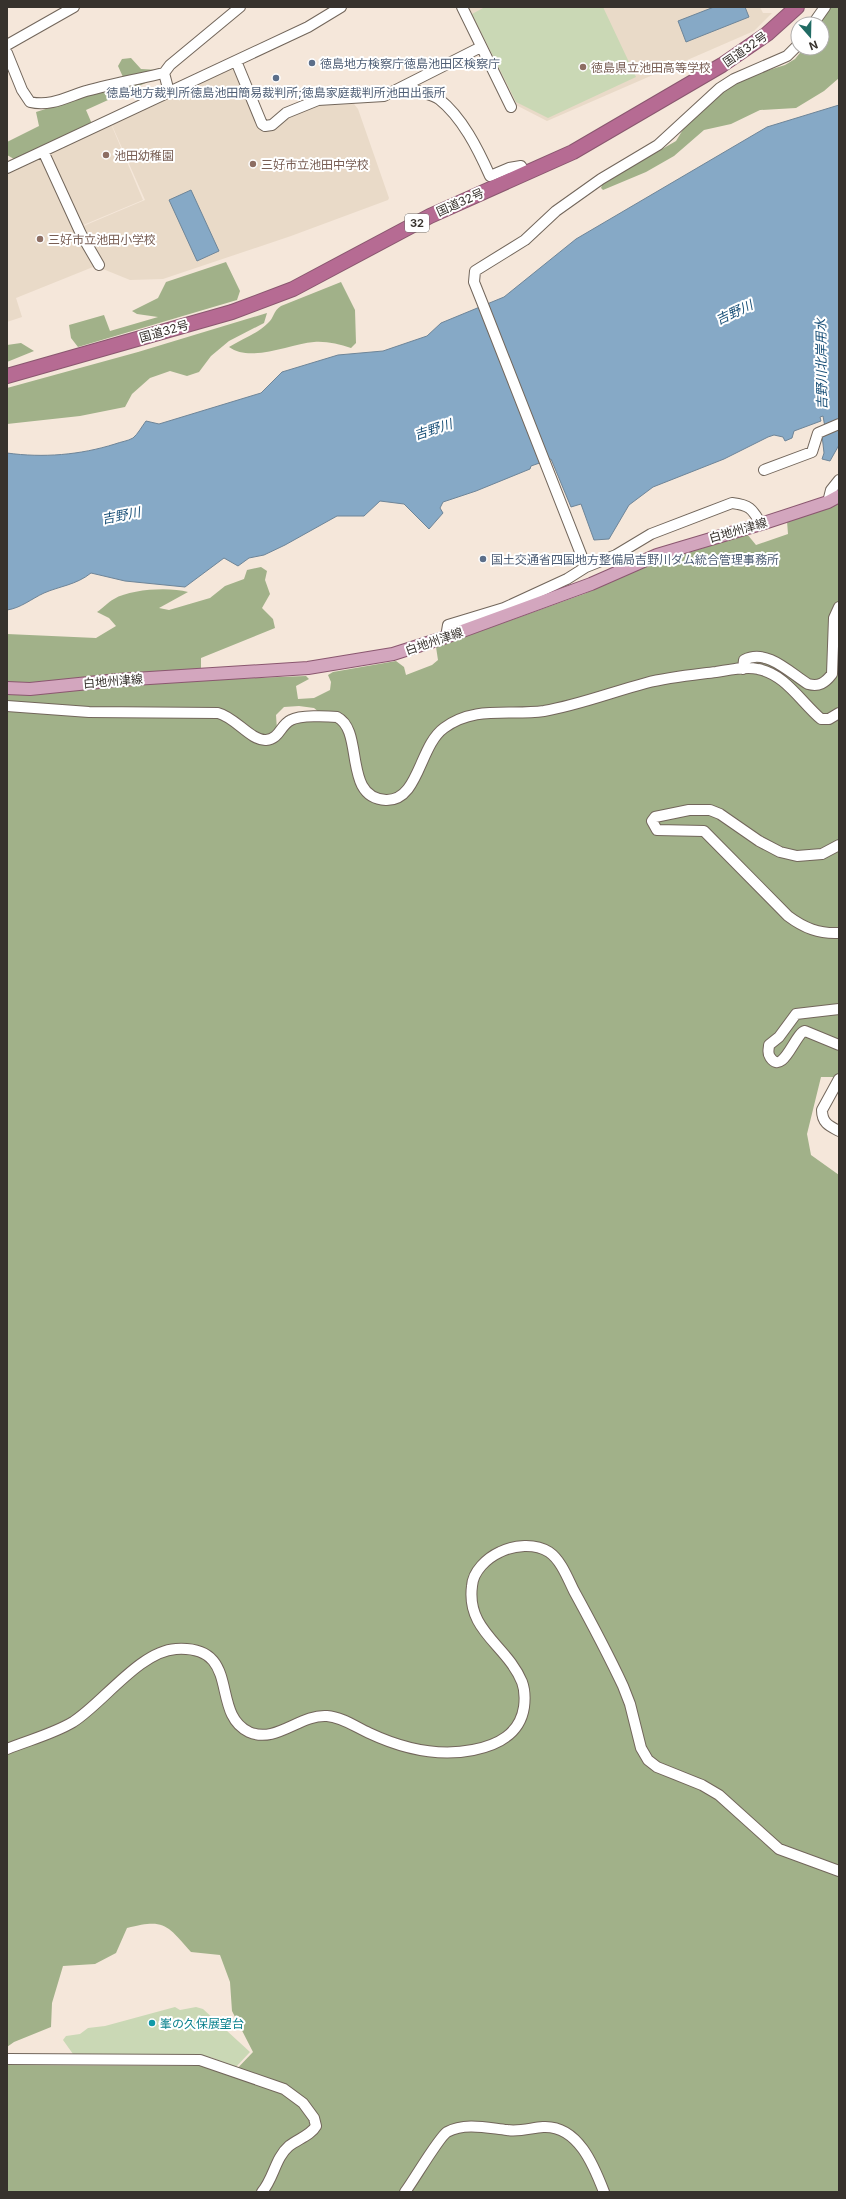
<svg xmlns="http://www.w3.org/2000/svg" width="846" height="2199" viewBox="0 0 846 2199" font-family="Inter,'Noto Sans JP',sans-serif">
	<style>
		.education { fill: #e9dac8 }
		.green { fill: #cad8b5 }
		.forest { fill: #a1b189; fill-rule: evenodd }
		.water { fill: #86a9c6; stroke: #6e8598 }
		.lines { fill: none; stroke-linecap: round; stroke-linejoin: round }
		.minor-casing { stroke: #72665b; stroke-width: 12 }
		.major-casing { stroke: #8a576f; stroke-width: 14 }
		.highway-casing { stroke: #8a576f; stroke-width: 16 }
		.minor { stroke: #fff; stroke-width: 10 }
		.major { stroke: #d3a6be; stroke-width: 12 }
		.highway { stroke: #b66b93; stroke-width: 14 }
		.service-dot { fill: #5c6f8a; stroke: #fff; stroke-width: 1.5 }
		.education-dot { fill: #8d6e63; stroke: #fff; stroke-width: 1.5 }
		.culture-dot { fill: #0f9aa8; stroke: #fff; stroke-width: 1.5 }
		.labels { text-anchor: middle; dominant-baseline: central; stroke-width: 4; stroke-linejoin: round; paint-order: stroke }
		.shield { fill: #fff; stroke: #73706c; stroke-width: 1 }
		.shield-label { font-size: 11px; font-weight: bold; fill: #37322d }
		.street-label { font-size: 12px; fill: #37322d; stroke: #fff }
		.service-label { font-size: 12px; fill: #4e5e75; stroke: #fff; text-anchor: start }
		.education-label { font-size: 12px; fill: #785e54; stroke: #fff; text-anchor: start }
		.culture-label { font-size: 12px; fill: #0d838f; stroke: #fff; text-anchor: start }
		.water-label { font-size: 13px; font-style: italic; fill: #195078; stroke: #fff }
	</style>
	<rect width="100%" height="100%" fill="#f5e7da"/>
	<path class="education" d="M466 7H760L763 13H772L754 31 547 121 514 104Z
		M235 66 263 130 311 106 354 104 358 109 389 198 388 200 291 236 163 279 130 280 103 269 81 227 145 200 111 123Z
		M111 124 143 200 81 226 47 154Z
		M42 156 77 232 70 235 73 241 83 238 94 259 93 267 16 298 22 317 7 322V172Z"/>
	<path class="green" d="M485 7H603L636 77 548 118 516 102 472 14Z
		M175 2007 180 2010 196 2007 203 2009 250 2052 236 2067 210 2057 182 2055 73 2054 63 2040 66 2036 80 2034 88 2028 105 2026Z"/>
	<path class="forest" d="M829 7H839V78L824 91 796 108 760 110 731 124 704 130 674 156 646 172 603 190 601 188 603 183 676 141 684 128 720 94 741 79 785 65 795 59 804 48H822V24H817Z
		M131 58 141 69 159 70 150 81 86 110 92 124 14 159 7 155V142L39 126 36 112 113 88 123 77 118 66 122 59Z
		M226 262 240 291 237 300 78 347 71 338 69 325 104 315 110 331 158 317 137 314 132 311 158 298 166 282Z
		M341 282 355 310 356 343 351 348C339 344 326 341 314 342 289 344 251 363 229 347 242 339 257 334 268 323 274 318 273 311 281 306Z
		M267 313 264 323 229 341 211 356 199 372 187 376 170 371 150 378 132 394 125 407 80 416 7 424V388L138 352Z
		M21 343 34 351 7 362V345Z
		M839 502V1077H821L807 1134 811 1155 839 1175V2192H7V2065L204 2066 232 2074 253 2052 232 2011 230 1982 220 1955 191 1952C167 1925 165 1918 127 1928L116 1953 95 1964 63 1966 52 2003 51 2027 14 2042 7 2047V634L96 638 116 626 109 618 97 612C103 608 108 602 114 599 131 589 169 587 188 592L159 608 169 610 210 598 225 586 244 579 247 570 261 567 267 571 265 580 270 594 262 608 273 619 275 628 201 658V680L306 676 309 679 296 686 298 699 314 698 330 690 331 682 328 675 333 672 396 661 404 667 406 675 432 665 438 660 436 647 584 594 644 567 747 534 756 545 788 534 787 521ZM299 706 314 708 320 713 348 723C335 722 300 717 290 726 281 733 282 740 270 744L266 736 277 730 276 715 284 707Z"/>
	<path class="water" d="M714 7H745L749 17 686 42 678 21Z
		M839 105V445L830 461 822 459 824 453 822 435 826 433 823 416 820 417 821 421 794 431 792 438 785 441 783 437 774 435 768 437 724 459 653 487 629 505 609 539 594 540 581 504 571 507 551 459 531 466 530 469 476 491 443 502 440 508 443 513 429 529 404 504 380 501 364 516H337L285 545 264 555 249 558 238 566 224 558 185 587 125 581 91 573C76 585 60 586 44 593 31 599 21 608 7 610V453C43 458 80 455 115 444 120 442 128 441 133 438 138 434 142 426 146 421L159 424 261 393 282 372 338 355 383 351 427 336 441 323 504 297 576 239 767 127Z
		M191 190 219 251 197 261 169 200Z"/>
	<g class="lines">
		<g class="minor-casing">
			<path id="minor" d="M462 7 511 107
				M813 24 825 7
				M7 45 74 7
				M7 53 22 90 30 102C50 107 67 97 86 91 111 84 138 79 164 73
				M236 61 262 124 265 126 272 125 286 113 318 100 384 96 481 47
				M408 85C415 93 430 93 439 99 462 117 478 149 490 176L509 168 521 166 525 173
				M169 92 164 73 170 65 240 7
				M43 151 81 234 99 265
				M7 168 308 27 341 7
				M764 470 812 452 818 433 839 424
				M828 502 831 490 839 480
				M586 567 616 555 651 534 732 503C749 505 752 508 761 524
				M446 637 448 625 504 608 567 579 586 567 482 302 474 282 475 271 525 240 556 211 601 179 658 145 720 88 734 79 787 56 798 45
				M743 669 744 660C767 648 790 673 808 684 819 687 825 683 832 674L834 618 839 607
				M7 706 89 712 218 713C235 717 251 741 266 740 280 739 280 725 291 720 300 715 327 716 337 717 365 731 342 798 386 800 419 801 419 746 444 728 475 705 509 716 544 711 579 705 612 692 646 683 669 677 692 675 716 672 729 670 745 666 758 669 785 674 801 702 821 719H829L839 713
				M839 845 822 854 797 856 780 852 759 841 720 814 710 810H689L655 817 652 821 657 830 704 831 788 916C804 928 819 934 839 933
				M839 1009 796 1014 779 1037 769 1045C769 1049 767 1053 770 1057 783 1077 795 1033 805 1031L839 1045
				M839 1079 822 1110C822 1123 829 1126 839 1131
				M7 1749C29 1740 53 1734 73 1722 103 1703 140 1651 176 1649 243 1645 209 1713 249 1732 276 1744 300 1714 327 1716 342 1717 356 1727 369 1733 401 1748 438 1757 473 1750 498 1745 520 1734 524 1707 525 1699 525 1690 522 1682 507 1645 466 1631 472 1586 473 1571 487 1558 500 1552 514 1545 535 1543 549 1552 561 1560 568 1579 574 1591 591 1622 608 1654 623 1686L630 1704 641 1748 648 1760 657 1767 702 1785 719 1795 779 1849 839 1871
				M7 2059 200 2060 284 2089 303 2103 314 2118 316 2126C311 2135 298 2139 289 2146 275 2158 274 2178 262 2192
				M405 2192C414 2180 439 2137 447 2132 465 2122 488 2128 507 2130 519 2132 531 2128 543 2127 578 2125 594 2166 604 2192"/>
		</g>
		<g class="major-casing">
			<path id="major" d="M7 688 30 689 118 680 308 668 393 654 446 637 591 584 657 555 761 524 828 502 839 496"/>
		</g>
		<g class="highway-casing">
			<path id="highway" d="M7 376 232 312 293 289 430 216 573 152 722 65 767 34 797 7"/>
		</g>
		<use href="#minor" class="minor"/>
		<use href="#major" class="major"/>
		<use href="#highway" class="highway"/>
	</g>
	<g class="service-dot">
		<circle cx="312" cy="63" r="4"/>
		<circle cx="276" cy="78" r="4"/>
		<circle cx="483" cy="559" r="4"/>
	</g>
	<g class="education-dot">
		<circle cx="583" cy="67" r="4"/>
		<circle cx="106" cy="155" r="4"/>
		<circle cx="253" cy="164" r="4"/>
		<circle cx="40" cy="239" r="4"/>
	</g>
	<circle class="culture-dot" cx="152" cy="2023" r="4"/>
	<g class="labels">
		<rect class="shield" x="405" y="214" width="24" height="18" rx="3"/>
		<g class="shield-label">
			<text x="417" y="223">32</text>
		</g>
		<g class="street-label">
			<text transform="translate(745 49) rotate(-35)">国道32号</text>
			<text transform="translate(460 202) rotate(-24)">国道32号</text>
			<text transform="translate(164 331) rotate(-16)">国道32号</text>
			<text transform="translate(738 530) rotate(-16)">白地州津線</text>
			<text transform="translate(434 641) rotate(-19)">白地州津線</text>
			<text transform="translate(113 681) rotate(-5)">白地州津線</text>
		</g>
		<g class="service-label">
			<text x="320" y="63">徳島地方検察庁徳島池田区検察庁</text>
			<text x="276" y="92" text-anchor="middle">徳島地方裁判所徳島池田簡易裁判所;徳島家庭裁判所池田出張所</text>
			<text x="491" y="559">国土交通省四国地方整備局吉野川ダム統合管理事務所</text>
		</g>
		<g class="education-label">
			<text x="591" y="67">徳島県立池田高等学校</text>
			<text x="114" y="155">池田幼稚園</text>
			<text x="261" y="164">三好市立池田中学校</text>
			<text x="48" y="239">三好市立池田小学校</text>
		</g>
		<g class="culture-label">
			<text x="160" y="2023">峯の久保展望台</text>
		</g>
		<g class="water-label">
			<text transform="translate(734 312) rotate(-25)">吉野川</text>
			<text transform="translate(821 364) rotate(-91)">吉野川北岸用水</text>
			<text transform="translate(433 429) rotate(-18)">吉野川</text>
			<text transform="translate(121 515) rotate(-11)">吉野川</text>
		</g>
	</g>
	<rect width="846" height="2199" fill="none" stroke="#37322d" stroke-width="16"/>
	<g transform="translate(810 36) rotate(160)"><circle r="19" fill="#ffffff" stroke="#afadab"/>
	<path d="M0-3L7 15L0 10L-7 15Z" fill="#216b64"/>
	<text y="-6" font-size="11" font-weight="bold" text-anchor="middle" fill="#37322d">N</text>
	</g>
</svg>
